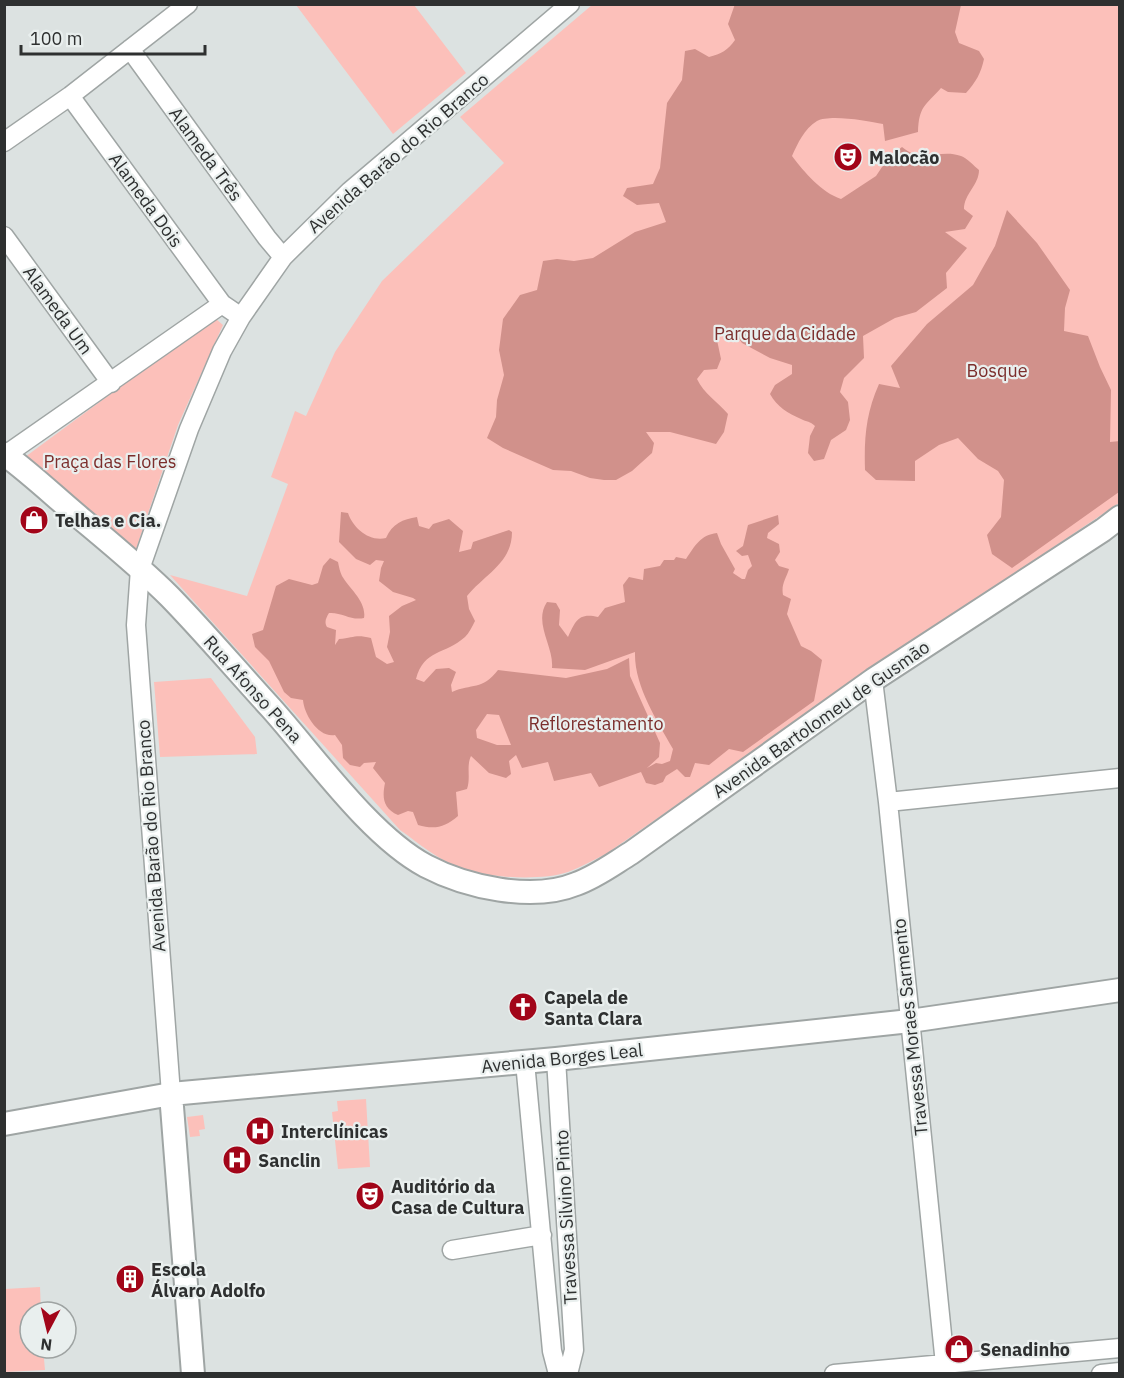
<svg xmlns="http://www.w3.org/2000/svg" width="1124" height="1378" viewBox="0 0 1124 1378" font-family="'IBM Plex Sans',sans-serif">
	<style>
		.green { fill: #fcc0ba }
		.forest { fill: #d1918b; fill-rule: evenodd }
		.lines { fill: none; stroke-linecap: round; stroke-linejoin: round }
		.minor-casing { stroke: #9fa5a4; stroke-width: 21 }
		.major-casing { stroke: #9fa5a4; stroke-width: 26 }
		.minor { stroke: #fff; stroke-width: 18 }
		.major { stroke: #fff; stroke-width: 22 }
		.labels { text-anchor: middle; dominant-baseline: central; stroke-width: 4.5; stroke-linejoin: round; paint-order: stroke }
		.street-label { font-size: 18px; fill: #2e3030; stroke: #e9efee }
		.poi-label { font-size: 18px; font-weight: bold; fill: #2e3030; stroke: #e9efee; text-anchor: start }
		.park-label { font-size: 18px; fill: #7c2e2c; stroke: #e9efee }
	</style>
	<rect width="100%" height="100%" fill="#dce2e1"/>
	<path class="green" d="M296 5H414L466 73 393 134Z
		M592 5H1119V503L869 671 606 854C593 860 581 867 568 872 541 881 490 878 463 869 439 861 420 844 400 830L170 575 247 596 288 484 271 477 295 411 306 416 335 352 382 281 504 163 460 117Z
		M216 319 223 325 178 425 136 549 132 550 25 457 204 325Z
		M211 678 255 737 257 754 160 757 154 682Z
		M366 1099 370 1167 338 1169 332 1112 338 1111 337 1101Z
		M203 1115 205 1129 199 1130 200 1136 190 1137 187 1117Z
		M40 1287 41 1312H30V1348H43L45 1370 5 1372V1289Z"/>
	<path class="forest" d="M735 4 961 5 955 32 959 43 979 51 984 59C981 73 976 82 966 93L948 92 941 88C925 106 919 106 918 132L885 141 883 124C868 121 830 114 817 121 804 129 798 143 792 156 805 173 821 192 841 199L876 176 888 158 902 147C926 166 936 148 961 156 967 158 974 166 979 170 979 185 964 194 964 209L973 216 965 229 945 232 967 248 946 273 947 288 916 312 895 318 863 336 864 358 844 378 840 392 848 402 850 420 846 430 831 440 824 459 814 461 808 453 810 436 815 426C810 421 807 422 801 419 788 413 777 407 770 394L775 385 792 374V365L770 358 742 343 734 332H720L717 340 721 359 717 369 704 370 697 379C704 394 717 401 728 414L724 432 716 444 670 432H646L654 443 652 453 632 471 616 480H604L590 478 571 471 553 470 503 448 487 438 496 417 497 400 504 375 499 350 503 319 520 295 537 290 543 261 557 259 574 261 593 258 635 232 666 222 659 203 637 205 623 196 627 188 653 184 660 168 667 103 682 80 685 51 695 49 709 57C721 54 728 50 735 40L728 24Z
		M1007 210 1037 243 1070 290 1065 308 1064 331 1088 336 1100 367 1111 390 1110 442 1120 441 1119 492 1012 568 992 554 987 535 1001 517 1004 480 998 471 978 459 958 438 939 445 915 461V481L876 480 865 470C864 438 866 413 879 384L900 388 891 366 927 324 973 285 995 246Z
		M341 512 348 513C353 528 369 542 386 538 392 524 403 519 417 517L419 526 429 529 433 524 449 519 463 531 459 552 471 549 473 542 509 530 512 532C512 563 485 574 467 596L469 609 475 621C472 627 469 633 465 637 445 655 424 649 416 679L424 682 436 669 449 668 456 672 451 685 452 692C472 683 482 691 498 670L566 678 607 669 629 658 630 676 660 743 659 757 647 768 656 763 662 764 670 761 673 749C657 720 634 686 635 652L585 670 552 668C554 646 533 623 547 602L556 603 560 610 559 625 568 637C575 622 578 612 598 617L605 608 625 602 623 585 629 577 643 580 644 569 660 566 664 560H674L676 557 686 559C695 546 700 535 717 533L721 544 735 569 733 573 742 579H745L748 570 752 566 748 555 742 556 736 551 743 546 748 525 778 515 779 524 768 533 767 538 779 544 780 552 775 560 779 566 789 569C786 579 781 584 783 595L791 599 787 614 801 646 811 651 822 660 814 701 743 752 729 749 709 765 695 763 690 777H685L677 769 666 776 663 782 655 785 646 783 641 772 599 787 591 773 554 781 548 762 522 768 516 755 509 761 511 774 506 778 489 773 471 756C466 766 471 778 467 789L456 792 458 816C445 827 435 830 418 825L413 812 408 811 398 815C383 808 382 798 385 783L373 768 376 762 364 763 360 767 350 765 343 758 342 745 335 735C318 738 304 714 303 700L291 698 284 692 269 661 255 647 252 634 263 630 276 586 289 579 312 585 318 583 323 566 330 558 338 562C339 567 340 572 342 576 349 588 367 602 364 618 351 621 342 612 329 613 326 618 324 622 327 627L336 630 335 645 339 639C354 638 355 634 371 638L376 657 387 664 394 662 387 647 390 632 389 616 402 606 416 600 413 598 393 592 379 581 381 568 384 561 376 560 370 565 356 559 339 542ZM487 714 499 715 511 745H497L477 738 476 730Z"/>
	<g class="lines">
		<g class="minor-casing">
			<path id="minor" d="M130 49 267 238 283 257
				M70 96 222 304
				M4 142 70 96 188 4
				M4 236 111 383
				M4 456 222 304 241 317
				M873 680 888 802 946 1374
				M888 802 1120 778
				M556 1059 574 1350 568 1374
				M525 1062 552 1351 558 1374
				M171 1094 136 625 140 569 189 429 222 351 241 317 283 257 350 191 570 4
				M452 1250 542 1235
				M834 1374 1120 1348
				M1101 1374 1120 1372"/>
		</g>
		<g class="major-casing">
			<path id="major" d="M4 454C30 473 53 495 78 516 109 542 141 568 170 597 205 633 237 671 271 708 314 756 370 836 426 866 466 887 532 902 576 884 596 877 613 864 631 853L873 680 1103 530 1120 517
				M171 1094 193 1374
				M4 1124 171 1094 556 1059 910 1021 1120 990"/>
		</g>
		<use href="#minor" class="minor"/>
		<use href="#major" class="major"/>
	</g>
	<defs>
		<g id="theatre-disc" transform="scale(1.5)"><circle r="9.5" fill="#a20519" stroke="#e9efee"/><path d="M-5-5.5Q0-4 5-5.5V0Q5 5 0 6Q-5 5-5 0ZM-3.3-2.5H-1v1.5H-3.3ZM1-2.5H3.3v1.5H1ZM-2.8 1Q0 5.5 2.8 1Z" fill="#fff"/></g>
		<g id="shop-disc" transform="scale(1.5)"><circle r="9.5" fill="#a20519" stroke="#e9efee"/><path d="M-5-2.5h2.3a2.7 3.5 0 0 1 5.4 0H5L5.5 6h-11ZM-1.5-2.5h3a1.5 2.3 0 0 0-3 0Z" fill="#fff"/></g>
		<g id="church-disc" transform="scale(1.5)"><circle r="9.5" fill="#a20519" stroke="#e9efee"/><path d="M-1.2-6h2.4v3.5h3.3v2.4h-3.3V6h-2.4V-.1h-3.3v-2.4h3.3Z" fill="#fff"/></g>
		<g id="hospital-disc" transform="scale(1.5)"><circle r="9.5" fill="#a20519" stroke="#e9efee"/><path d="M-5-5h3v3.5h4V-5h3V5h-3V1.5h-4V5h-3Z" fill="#fff"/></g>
		<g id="building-disc" transform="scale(1.5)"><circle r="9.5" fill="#a20519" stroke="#e9efee"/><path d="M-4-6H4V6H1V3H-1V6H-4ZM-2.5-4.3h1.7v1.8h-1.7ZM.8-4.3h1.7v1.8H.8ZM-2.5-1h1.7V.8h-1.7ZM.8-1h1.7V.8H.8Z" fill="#fff"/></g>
	</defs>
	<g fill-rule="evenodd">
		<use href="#theatre-disc" x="848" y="157"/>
		<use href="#shop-disc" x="34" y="520"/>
		<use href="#church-disc" x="523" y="1007"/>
		<use href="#hospital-disc" x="260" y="1131"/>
		<use href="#hospital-disc" x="237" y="1160"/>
		<use href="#theatre-disc" x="370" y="1196"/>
		<use href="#building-disc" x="130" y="1279"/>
		<use href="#shop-disc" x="959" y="1349"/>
	</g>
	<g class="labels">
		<g class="street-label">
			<text transform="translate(398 153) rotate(-41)">Avenida Barão do Rio Branco</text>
			<text transform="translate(206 154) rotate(54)">Alameda Três</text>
			<text transform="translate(146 200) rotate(54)">Alameda Dois</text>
			<text transform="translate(58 310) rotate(54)">Alameda Um</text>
			<text transform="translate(253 689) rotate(48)">Rua Afonso Pena</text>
			<text transform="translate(821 719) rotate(-35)">Avenida Bartolomeu de Gusmão</text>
			<text transform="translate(151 836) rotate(-94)">Avenida Barão do Rio Branco</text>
			<text transform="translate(910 1027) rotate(-96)">Travessa Moraes Sarmento</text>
			<text transform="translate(562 1058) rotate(-6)">Avenida Borges Leal</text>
			<text transform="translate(566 1217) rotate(-93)">Travessa Silvino Pinto</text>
		</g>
		<g class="poi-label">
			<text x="869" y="157">Malocão</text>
			<text x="55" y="520">Telhas e Cia.</text>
			<text x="544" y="997">Capela de<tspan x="544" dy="21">Santa Clara</tspan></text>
			<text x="281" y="1131">Interclínicas</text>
			<text x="258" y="1160">Sanclin</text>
			<text x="391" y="1186">Auditório da<tspan x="391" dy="21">Casa de Cultura</tspan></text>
			<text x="151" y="1269">Escola<tspan x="151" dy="21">Álvaro Adolfo</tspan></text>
			<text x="980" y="1349">Senadinho</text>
		</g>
		<g class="park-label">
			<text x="785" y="333">Parque da Cidade</text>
			<text x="997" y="370">Bosque</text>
			<text x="110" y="461">Praça das Flores</text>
			<text x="596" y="723">Reflorestamento</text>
		</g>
	</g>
	<rect width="1124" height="1378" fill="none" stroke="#2e3030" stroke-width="12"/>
	<g transform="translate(48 1330) rotate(187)"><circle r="28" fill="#e9efee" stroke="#9ea3a2" stroke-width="1.5"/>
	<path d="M0-4.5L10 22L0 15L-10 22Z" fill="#a20519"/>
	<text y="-9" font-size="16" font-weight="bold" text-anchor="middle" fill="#2e3030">N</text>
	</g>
	<path d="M21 45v9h184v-9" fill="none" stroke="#2e3030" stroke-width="3"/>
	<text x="30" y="45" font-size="18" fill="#2e3030" stroke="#e9efee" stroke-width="4.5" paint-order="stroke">100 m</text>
</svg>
